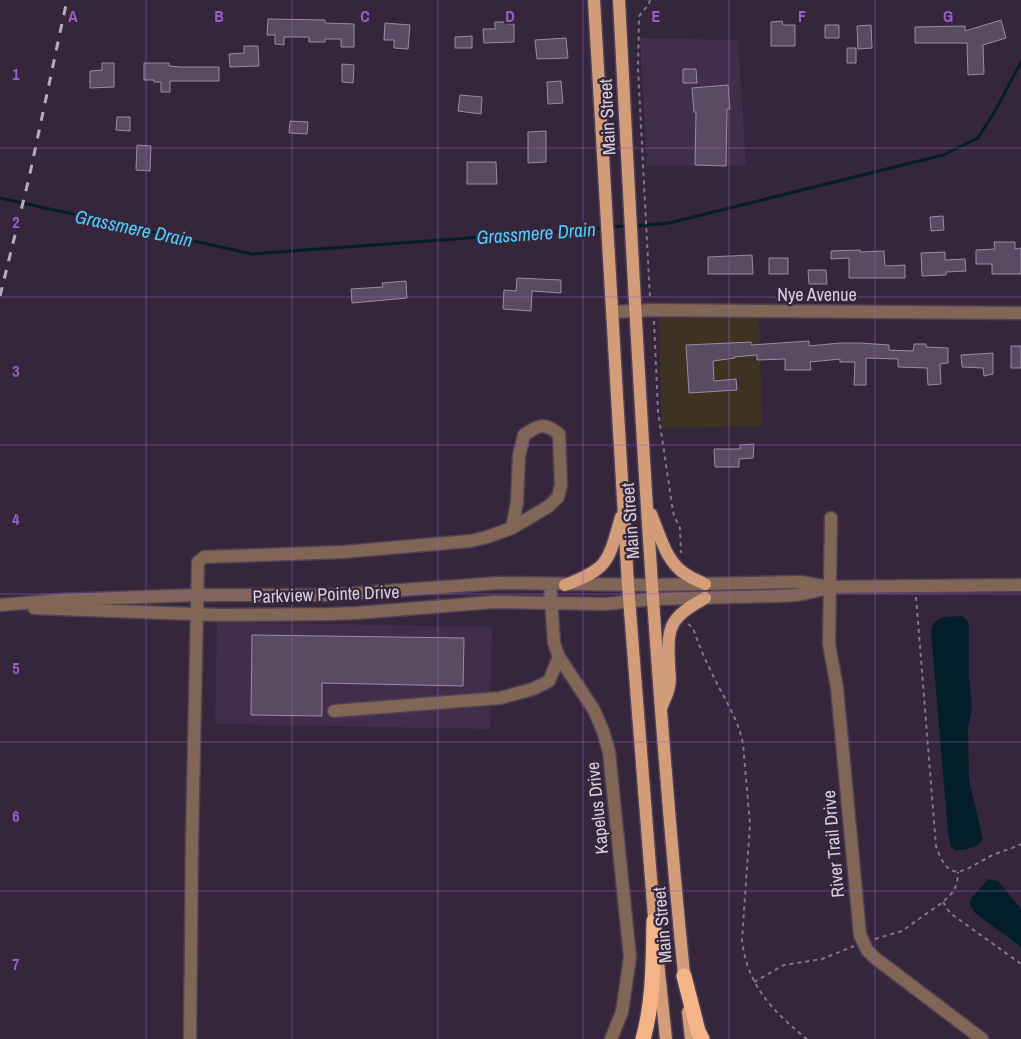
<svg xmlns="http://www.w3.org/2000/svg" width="1021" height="1039" viewBox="0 0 1021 1039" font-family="'Archivo Narrow',sans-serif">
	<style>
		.commercial { fill: #3e3323 }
		.built { fill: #412e4a }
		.water { fill: #021e28 }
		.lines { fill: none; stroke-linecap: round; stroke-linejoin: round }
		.stream { stroke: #021e28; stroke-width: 3 }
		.building { fill: #5a4a62; stroke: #9d8ba6 }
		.minor-casing { stroke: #4f4156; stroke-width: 15 }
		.major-casing { stroke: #4f4156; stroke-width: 15 }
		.highway-casing { stroke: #4f4156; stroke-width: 18 }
		.path { stroke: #827688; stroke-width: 2; stroke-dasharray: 4 4; stroke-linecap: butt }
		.minor { stroke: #816655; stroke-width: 12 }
		.major { stroke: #d49d7a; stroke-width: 12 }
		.highway { stroke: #f5b388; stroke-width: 15 }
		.rail { stroke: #b6acbc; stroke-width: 3; stroke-dasharray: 9 9; stroke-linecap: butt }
		.grid { fill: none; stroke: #975dc8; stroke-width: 1; stroke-opacity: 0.55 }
		.labels { text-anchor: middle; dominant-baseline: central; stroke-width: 4.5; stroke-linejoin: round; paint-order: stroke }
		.street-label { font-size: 18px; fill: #d8cfdd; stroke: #35263c }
		.water-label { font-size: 19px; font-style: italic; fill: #4ecffa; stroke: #35263c }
		.grid-label { font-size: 16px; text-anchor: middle; font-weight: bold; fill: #975dc8; stroke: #35263c; stroke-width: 4.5; stroke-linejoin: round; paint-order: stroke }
	</style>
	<rect width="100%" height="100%" fill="#35263c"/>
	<path class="commercial" d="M759 313 762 426 662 428 659 316Z"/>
	<path class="built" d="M640 38 738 40 746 165 647 166Z
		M217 622 492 627 490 729 215 724Z"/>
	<path class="water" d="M962 616 967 620 969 626V677L972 707 968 729 969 780 983 839C977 848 966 850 955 850L951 847 948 832 931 631C934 615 948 617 962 616Z
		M988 879 998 881 1021 909V947L975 913C973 910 970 906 970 902 971 897 985 883 988 879Z"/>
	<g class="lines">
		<path class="stream" d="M0 198 252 254 605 228
			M633 226 669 223 943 155 978 138 995 111 1021 62
			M611 227 627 226"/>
	</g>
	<path class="building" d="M268 19 325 20V23L354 24V47H341V39H325V42H309V37H284V45L275 44V35H267Z
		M1001 20 1006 38 983 45 984 74 968 75 967 43H915V27L965 26V31Z
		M782 21 783 25H795V46H771V22Z
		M495 22H506V24H514V42L484 43 483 29H495Z
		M385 23 410 25 408 49 394 48V40H384Z
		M825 25H839V38H825Z
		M871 25 872 48 858 49 857 26Z
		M472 36V48H455V37Z
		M566 38 568 58 537 59 535 40Z
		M244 46H258L259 66 230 67 229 54 244 53Z
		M847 48H856V63H847Z
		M102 63H114V87L90 88V71L102 70Z
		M144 63H169V66L181 67H219V81H170V92H161V82H154V80H144Z
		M342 64 354 65 353 83 342 82Z
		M683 69H696L697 83H683Z
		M561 81 563 103 548 104 547 82Z
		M728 85 730 109H727L726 166 695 165 696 112H694L692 88Z
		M460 95 482 97 481 114 458 111Z
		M117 117H130V131L116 130Z
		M290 121 308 122 307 134 289 133Z
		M546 131V162L528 163V132Z
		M137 145 151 146 150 171 136 170Z
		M467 162H496L497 184H467Z
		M943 216 944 230 931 231 930 217Z
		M994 242H1015V249L1021 248V274H992V264H976V250L995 249Z
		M860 250V252L884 251 885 266 905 265V278H849V258L831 259V251Z
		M945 252V260L965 259 966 271 946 272V275L922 276 921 253Z
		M752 255 753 274H708V257Z
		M769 258H788V274H769Z
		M808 270H826L827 284H809Z
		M517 278 561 280V293L532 291 531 311 503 309 504 290 516 291Z
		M406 281 407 298 352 303 351 289 383 287 382 283Z
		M809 341V346L840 343H860L889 345V350L913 351 914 344H926V347L948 348V363L940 364 941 384 928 385 927 368 898 367V359L866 358V385H854L855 362H840V359L810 362 811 370H785V359L757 360V355L734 357 735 358 713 361 714 381 736 379 737 390 689 393 686 345 751 342V345Z
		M1011 346H1021V368H1011Z
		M993 353V374L984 376 983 368 962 367 961 355Z
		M754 444 753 458 739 459V467H715L714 449H740V445Z
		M252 635 464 638 463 686 322 683V716L251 715Z"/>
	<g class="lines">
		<g class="minor-casing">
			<path id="minor" d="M613 312 651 310 1021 313
				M831 518 829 644 837 688 860 935 867 950 875 958 982 1039
				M550 584 554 643 559 657 594 710 603 731 609 752 630 957 622 1012 611 1039
				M0 605 61 600 197 595H331L499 583 652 585 800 582 829 587 1021 585
				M34 608 220 615 331 614 357 613 494 602 606 604 653 599 777 596 797 595 825 589
				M334 711 500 698 533 689 549 681 559 657
				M190 1039 192 840 198 562 204 557 343 552 470 541 487 537 512 528 549 506 558 497 561 485 559 434C545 422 538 425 524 435L519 456 517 502 512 528"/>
		</g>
		<g class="major-casing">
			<path id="major" d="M594 0 628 585 655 930
				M619 0C636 328 652 657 685 984
				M651 514C660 535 666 563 687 575 693 579 699 581 705 584
				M565 585C610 568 608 561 621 517
				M662 706C664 700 668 694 669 687 671 680 669 671 669 664 667 625 670 618 705 598
				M658 962 666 1039
				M688 1012 691 1039"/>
		</g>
		<g class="highway-casing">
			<path id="highway" d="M684 976 698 1031 702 1039
				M643 1039C654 1000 653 961 654 921"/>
		</g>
		<path class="path" d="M650 0C649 7 642 10 639 17L638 68 650 299
			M654 321 658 411 672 505 674 516 680 528 681 553
			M916 597 936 846C950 888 966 868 991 856 1001 851 1012 849 1021 844
			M688 624 693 628C698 642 703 656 710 669 721 694 738 717 743 744L750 824 742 940C747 985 773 1012 807 1039
			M943 902 950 913 1021 964
			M875 939 902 931 943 902 952 893 957 884 958 872
			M754 982 784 965 822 959 854 946"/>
		<use href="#minor" class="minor"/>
		<use href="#major" class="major"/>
		<use href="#highway" class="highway"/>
		<path class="rail" d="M0 296 29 178 67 0"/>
	</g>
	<path class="grid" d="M146 0V1039M292 0V1039M438 0V1039M583 0V1039M729 0V1039M875 0V1039M0 148H1021M0 297H1021M0 445H1021M0 594H1021M0 742H1021M0 891H1021"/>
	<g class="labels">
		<g class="street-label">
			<text transform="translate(607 117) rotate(-93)">Main Street</text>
			<text x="817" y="294">Nye Avenue</text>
			<text transform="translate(630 521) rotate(-94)">Main Street</text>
			<text transform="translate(326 594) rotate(-2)">Parkview Pointe Drive</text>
			<text transform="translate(597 808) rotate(-96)">Kapelus Drive</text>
			<text transform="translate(833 844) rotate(-95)">River Trail Drive</text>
			<text transform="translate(662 925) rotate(-95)">Main Street</text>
		</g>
		<g class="water-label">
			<text transform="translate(134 228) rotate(12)">Grassmere Drain</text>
			<text transform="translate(536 233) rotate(-4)">Grassmere Drain</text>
		</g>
	</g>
	<g class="grid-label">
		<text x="73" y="22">A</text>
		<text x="219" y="22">B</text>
		<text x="365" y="22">C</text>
		<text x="510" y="22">D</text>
		<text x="656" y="22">E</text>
		<text x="802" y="22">F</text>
		<text x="948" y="22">G</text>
		<text x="16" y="80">1</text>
		<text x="16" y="228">2</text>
		<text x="16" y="377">3</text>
		<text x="16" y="525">4</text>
		<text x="16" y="674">5</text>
		<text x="16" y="822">6</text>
		<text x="16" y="970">7</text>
	</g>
</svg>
